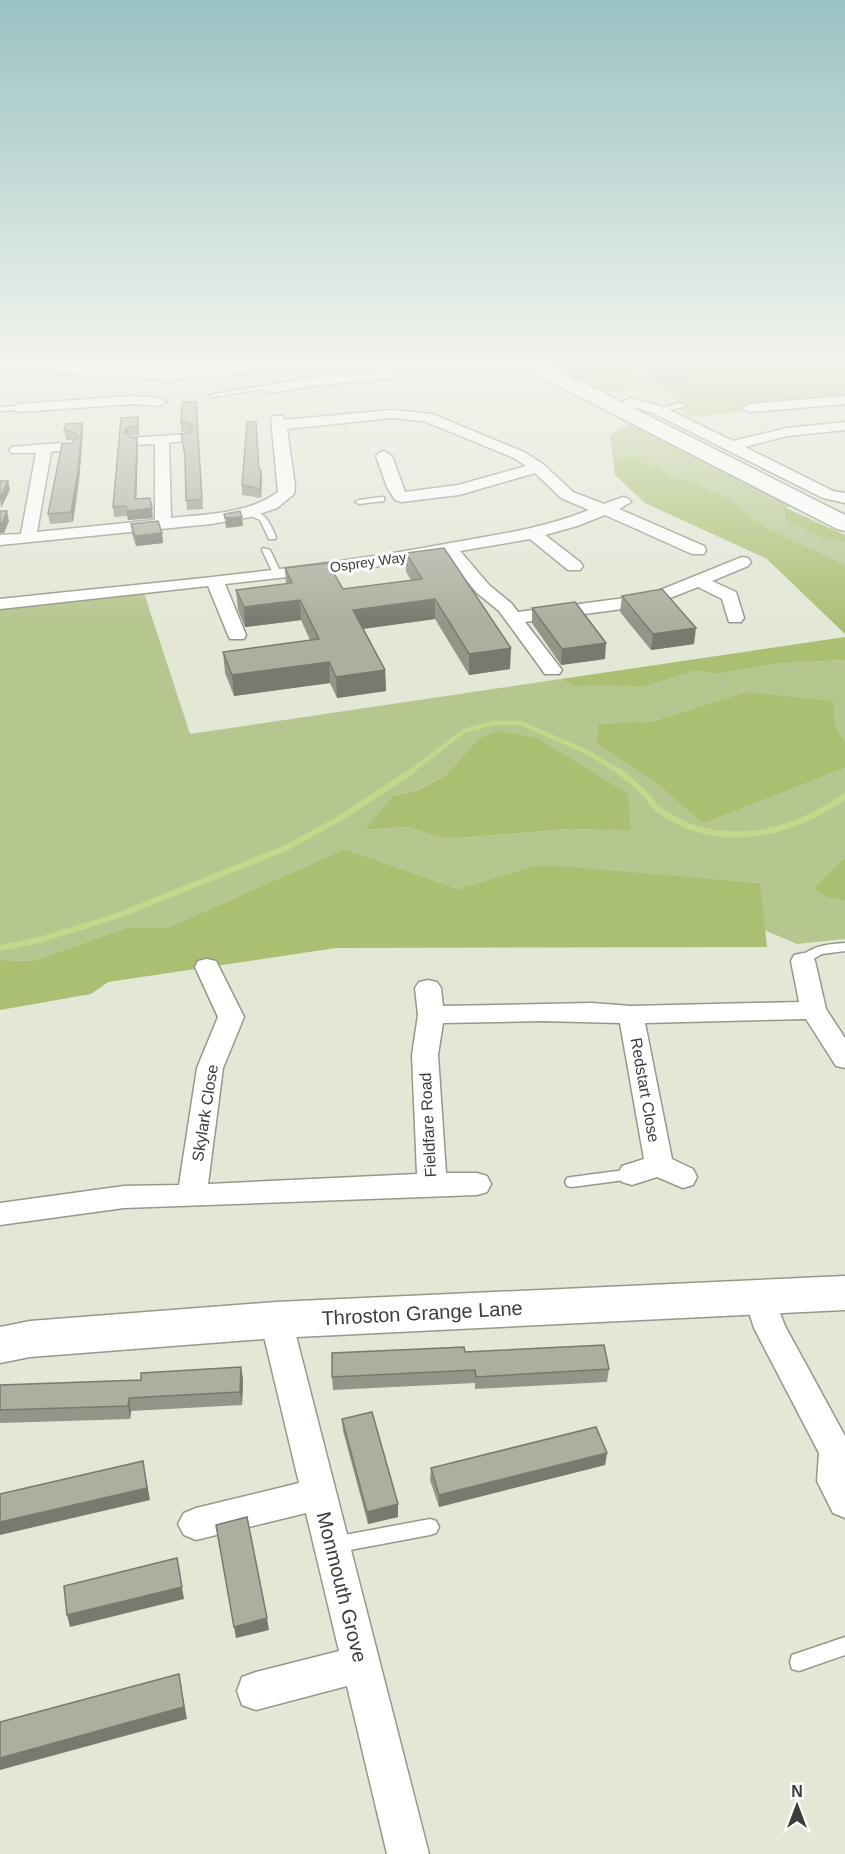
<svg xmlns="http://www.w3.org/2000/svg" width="845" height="1854" viewBox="0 0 845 1854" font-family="Helvetica,sans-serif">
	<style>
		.green { fill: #b6c68f; fill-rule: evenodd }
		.forest { fill: #abbf73 }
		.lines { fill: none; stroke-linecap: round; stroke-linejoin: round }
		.stream-far1 { stroke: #c3d88a; stroke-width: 4.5 }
		.stream { stroke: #c3d88a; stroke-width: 6 }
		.lane-casing { stroke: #94998a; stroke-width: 3 }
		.street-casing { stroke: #94998a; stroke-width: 3 }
		.secondary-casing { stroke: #94998a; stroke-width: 3 }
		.highway-casing { stroke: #94998a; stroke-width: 3 }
		.lane { fill: #fff; fill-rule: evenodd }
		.street { fill: #fff; fill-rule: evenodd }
		.secondary { fill: #fff; fill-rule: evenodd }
		.highway { fill: #fff; fill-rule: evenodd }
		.wall { fill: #929689 }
		.shaded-wall { fill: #777a6f }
		.building { fill: #aaaf9f; stroke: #777a6f; stroke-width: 1.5 }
		.labels { text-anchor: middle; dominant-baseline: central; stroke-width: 6; stroke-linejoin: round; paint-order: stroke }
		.far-street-label { font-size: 14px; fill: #3c3e37; stroke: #fff }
		.street-label { font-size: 16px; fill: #3c3e37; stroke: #fff }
		.near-street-label { font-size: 20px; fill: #3c3e37; stroke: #fff }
	</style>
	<rect width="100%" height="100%" fill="#e2e7d6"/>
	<path class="green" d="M549 365H634L656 389 599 390Z
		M637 365H845V402L686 417 677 401Z
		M633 422 798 507H785L827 540 845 542V565L764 526 723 495 646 464 636 456 613 460 610 435Z
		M143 590 190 734 561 679 573 686 644 687 694 671 719 674 773 664 845 660V741L835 727 745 692 654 721 600 724 654 781 703 824 845 768V857L813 889 826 897 845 901V939L797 944 764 930 760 883 533 866 458 889 345 849 169 927 126 928 33 961 0 960V606ZM478 739 631 831 570 829 446 839 407 827 366 830 392 796 417 790 446 775Z"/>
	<path class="forest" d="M636 456 646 464 723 495 764 526 845 565V634L767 559 645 503 615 475 613 460Z
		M784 507 845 535V542L827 540 786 520Z
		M845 637V660L773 664 719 674 694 671 644 687 573 686 561 679Z
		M745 692 833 701 835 727 845 741V768L703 824 654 781 596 743 599 724 654 721Z
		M498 731 537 738 628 794 631 831 570 829 446 839 407 827 365 830 392 796 418 790 446 775 478 739Z
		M345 849 458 889 533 866H557L760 883 767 947 336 948 108 982 91 994 0 1010V960L33 961 126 928 169 927Z
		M845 857V901L826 897 813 889Z"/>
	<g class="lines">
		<path class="stream-far1" d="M409 773 464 731 493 723H521L589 753 621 773"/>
		<path class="stream" d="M619 771C629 779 639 787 647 796 651 801 654 807 659 810 718 852 790 835 845 796
			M0 948 39 940 117 916 288 847 342 817 412 771"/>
		<g class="lane-casing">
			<path id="lane" d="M267 385 269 386V388L213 397 209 395Z
				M681 403 685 405 684 407 658 412 654 410Z
				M22 406V410H19L0 411V407Z
				M381 497H384V501L359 504 355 502 359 500Z
				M247 510C265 510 270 523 276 537L275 539H269L260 520 247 514Z
				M263 548 270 550 281 573 280 575 273 573 262 550Z
				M845 943V951L822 954 803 965 797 961C809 946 827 944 845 943Z
				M632 1169 637 1170 639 1174 637 1178 632 1179 572 1187 567 1186 565 1182 567 1178 572 1177Z
				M430 1519 436 1521 439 1527 436 1533 430 1535 334 1553 328 1551 325 1545 328 1539 334 1537Z
				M845 1637V1655L799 1671 792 1669 790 1662 792 1655Z"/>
		</g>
		<g class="street-casing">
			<path id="street" d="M0 365H55L168 372 247 365 255 366 257 369 250 373 168 380 0 370Z
				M388 371 395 375 393 378 319 385 269 393 262 389 269 385 319 377Z
				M133 396 159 398 166 402 159 406 133 404 19 412 12 408 19 404Z
				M845 396V404L749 412 742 408 749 404Z
				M630 398 663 407 733 441 787 428 845 422V430L787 436 745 447 833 491 845 493V503L823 498 653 413 625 405 623 402Z
				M391 410 432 414 524 452 543 464 573 492 604 504 623 497 629 499 631 502 619 509 704 546 706 550 704 554H692L605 515 577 526 545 535 580 562 583 566 580 570H568L530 539 460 551 489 585 511 603 518 612 648 595 742 557 748 558 751 562 748 566 712 581 736 592 744 618 741 622H729L722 599 698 587 652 605 525 622 562 670 559 674H545L499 611 477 593 444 554 369 568 225 584 246 635 244 639H230L228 635 208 586 0 609V599C145 583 291 572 434 546 487 536 540 530 589 510L561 498 535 473 459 495 401 502 395 500 387 487 376 456 379 453 384 451 392 456 405 492 458 485 526 466 514 458 424 421 391 418 287 429 295 486 294 494 277 508 250 517 211 524 0 545V535L21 534 36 453H12L9 450 12 447 60 443 67 447 65 450 51 452 37 532 155 520V444L134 445 127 441 129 438 190 434 192 437 190 440 169 443 171 518C207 514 248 514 278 492L271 419 273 416H283L285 420Z
				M803 953 812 955 815 961 826 1009 845 1038V1068L836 1066 806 1019 645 1023 672 1159 693 1169 697 1177 693 1185 683 1188 657 1177 632 1185 622 1182 618 1174 622 1166 644 1159 620 1023 543 1021 443 1023 438 1055 446 1173H477L487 1176 491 1184 487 1192 477 1195 124 1208 0 1225V1203L124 1186 179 1185 197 1068 218 1017 195 967 198 961 207 959 216 961 244 1017 223 1068 208 1184 417 1174 412 1055 418 1015 415 988 419 982 428 980 437 982 441 988 443 1006 592 1003 631 1006 799 1002 791 961 794 955Z
				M759 1283 770 1287 785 1326 845 1436V1518L833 1513 817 1481 819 1453 754 1328 744 1296 748 1287Z
				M276 1307 287 1311 292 1320 429 1854H387L347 1686 256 1710 242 1705 237 1691 242 1677 256 1672 339 1651 306 1513 196 1540 184 1535 178 1524 184 1513 196 1508 299 1483 260 1320 265 1311Z"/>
		</g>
		<g class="secondary-casing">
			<path id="secondary" d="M845 1276V1310L276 1338 30 1357 0 1363V1327L30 1321 276 1302Z"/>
		</g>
		<g class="highway-casing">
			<path id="highway" d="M524 365H548L845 515V531L837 529 526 369Z"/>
		</g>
		<use href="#lane" class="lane"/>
		<use href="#street" class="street"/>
		<use href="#secondary" class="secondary"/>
		<use href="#highway" class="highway"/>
	</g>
	<path class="wall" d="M643 365H691L690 381 660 383Z
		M196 402 203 509 187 510 185 460 181 434 190 432H181V423Z
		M121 418 139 426V435L129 436 132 438H137L138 447 136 499 153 518 128 520 127 516 114 517 113 507Z
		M82 423 83 432 79 481 73 522 50 524 48 514 71 443 73 441 72 440H66L64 431Z
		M259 470H261L262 479 261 498 242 495V485Z
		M131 524 162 533 163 543 136 546 132 534Z
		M406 553 510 669 469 675 435 619 363 629 385 670 386 691 337 698 330 683 234 696 225 673 223 652 310 640 301 620 245 627 238 610 236 590 286 584 285 568 343 589 411 580 406 572Z
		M622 596 694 644 651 650 620 612Z
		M532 608 605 659 561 665 532 623Z
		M465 1352 609 1369 607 1382 475 1389V1383L333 1390 332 1377Z
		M241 1367 243 1380 242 1405 131 1411 130 1419 0 1423V1385L141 1380Z
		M342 1419 398 1517 368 1524 343 1431Z
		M607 1453 605 1465 439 1507 430 1480 431 1468Z"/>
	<path class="shaded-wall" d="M82 423 83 432 79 481 73 522 71 512Z
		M128 427 129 436 124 432Z
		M137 438 138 447 136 509 135 499Z
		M261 470 262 479 261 498 260 489Z
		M8 481 10 490 1 508 0 498Z
		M152 508 153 518 128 520 127 511Z
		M7 511 9 521 4 533H0V523Z
		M242 517 243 526 226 528 225 518Z
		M162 533 163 543 136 546 135 536Z
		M435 599V619L354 630 353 610Z
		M300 600 301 620 245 627 244 607Z
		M696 628 694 644 651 650 653 634Z
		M606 643 605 659 561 665 562 649Z
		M511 648 510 669 469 675V654Z
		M329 662 330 683 234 696 232 675Z
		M385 670 386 691 337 698 336 677Z
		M241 1367 243 1380 242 1405 240 1392Z
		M129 1398 131 1411 130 1419 128 1406Z
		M607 1453 605 1465 439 1507V1495Z
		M143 1461 150 1500 0 1535V1522Z
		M398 1504V1517L368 1524 367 1512Z
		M177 1558 184 1599 70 1627 67 1615Z
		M267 1618 269 1630 236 1638 234 1627Z
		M179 1674 187 1719 0 1770V1758Z"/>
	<path class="building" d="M657 365H688L691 368 662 370Z
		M182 402H196L202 499 186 501 185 455 181 434 191 432 193 427 189 423H181Z
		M138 417V426L128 427 124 432 132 438H137L135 499 150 498 152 508 127 511 126 506 113 507 121 418Z
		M247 422H256L259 470H261L260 489 242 485Z
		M82 423 78 471 71 512 48 514 62 444 71 443 79 437 71 431H64L66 424Z
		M0 481H8L0 498Z
		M0 511H7L2 523H0Z
		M240 511 242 517 225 518 224 514Z
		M158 521 162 533 135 536 131 524Z
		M444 548 511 648 469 654 435 599 353 610 385 670 336 677 329 662 232 675 223 652 319 639 300 600 244 607 236 590 292 583 285 568 328 563 343 589 422 579 406 553Z
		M662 589 696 628 653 634 622 596Z
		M575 602 606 643 562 649 532 608Z
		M604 1345 609 1369 476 1377 475 1370 332 1377V1353L464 1347 465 1352Z
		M241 1367 240 1392 129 1398 128 1406 0 1410V1385L141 1380V1373Z
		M372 1412 398 1504 367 1512 342 1419Z
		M596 1427 607 1453 439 1495 431 1468Z
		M143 1461 147 1488 0 1522V1494Z
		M247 1517 267 1618 234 1627 216 1525Z
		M177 1558 182 1587 67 1615 64 1586Z
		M179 1674 184 1707 0 1758V1722Z"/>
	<linearGradient id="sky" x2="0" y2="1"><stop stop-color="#99c2c2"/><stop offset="0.58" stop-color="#f2f4ed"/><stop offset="1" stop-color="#f2f4ed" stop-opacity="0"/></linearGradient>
	<rect width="845" height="625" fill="url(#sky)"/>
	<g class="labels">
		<g class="far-street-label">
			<text transform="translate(368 562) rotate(-8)">Osprey Way</text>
		</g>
		<g class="street-label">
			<text transform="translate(645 1090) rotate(80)">Redstart Close</text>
			<text transform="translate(205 1113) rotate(-81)">Skylark Close</text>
			<text transform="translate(428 1125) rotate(-93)">Fieldfare Road</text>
		</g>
		<g class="near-street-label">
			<text transform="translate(422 1313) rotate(-3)">Throston Grange Lane</text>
			<text transform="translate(342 1587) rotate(76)">Monmouth Grove</text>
		</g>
	</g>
	<g transform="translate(797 1806)" stroke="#ffffff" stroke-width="4.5" paint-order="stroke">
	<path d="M0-4.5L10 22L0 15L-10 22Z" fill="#3c3e37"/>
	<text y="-9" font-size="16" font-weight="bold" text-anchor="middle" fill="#3c3e37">N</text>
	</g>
</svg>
